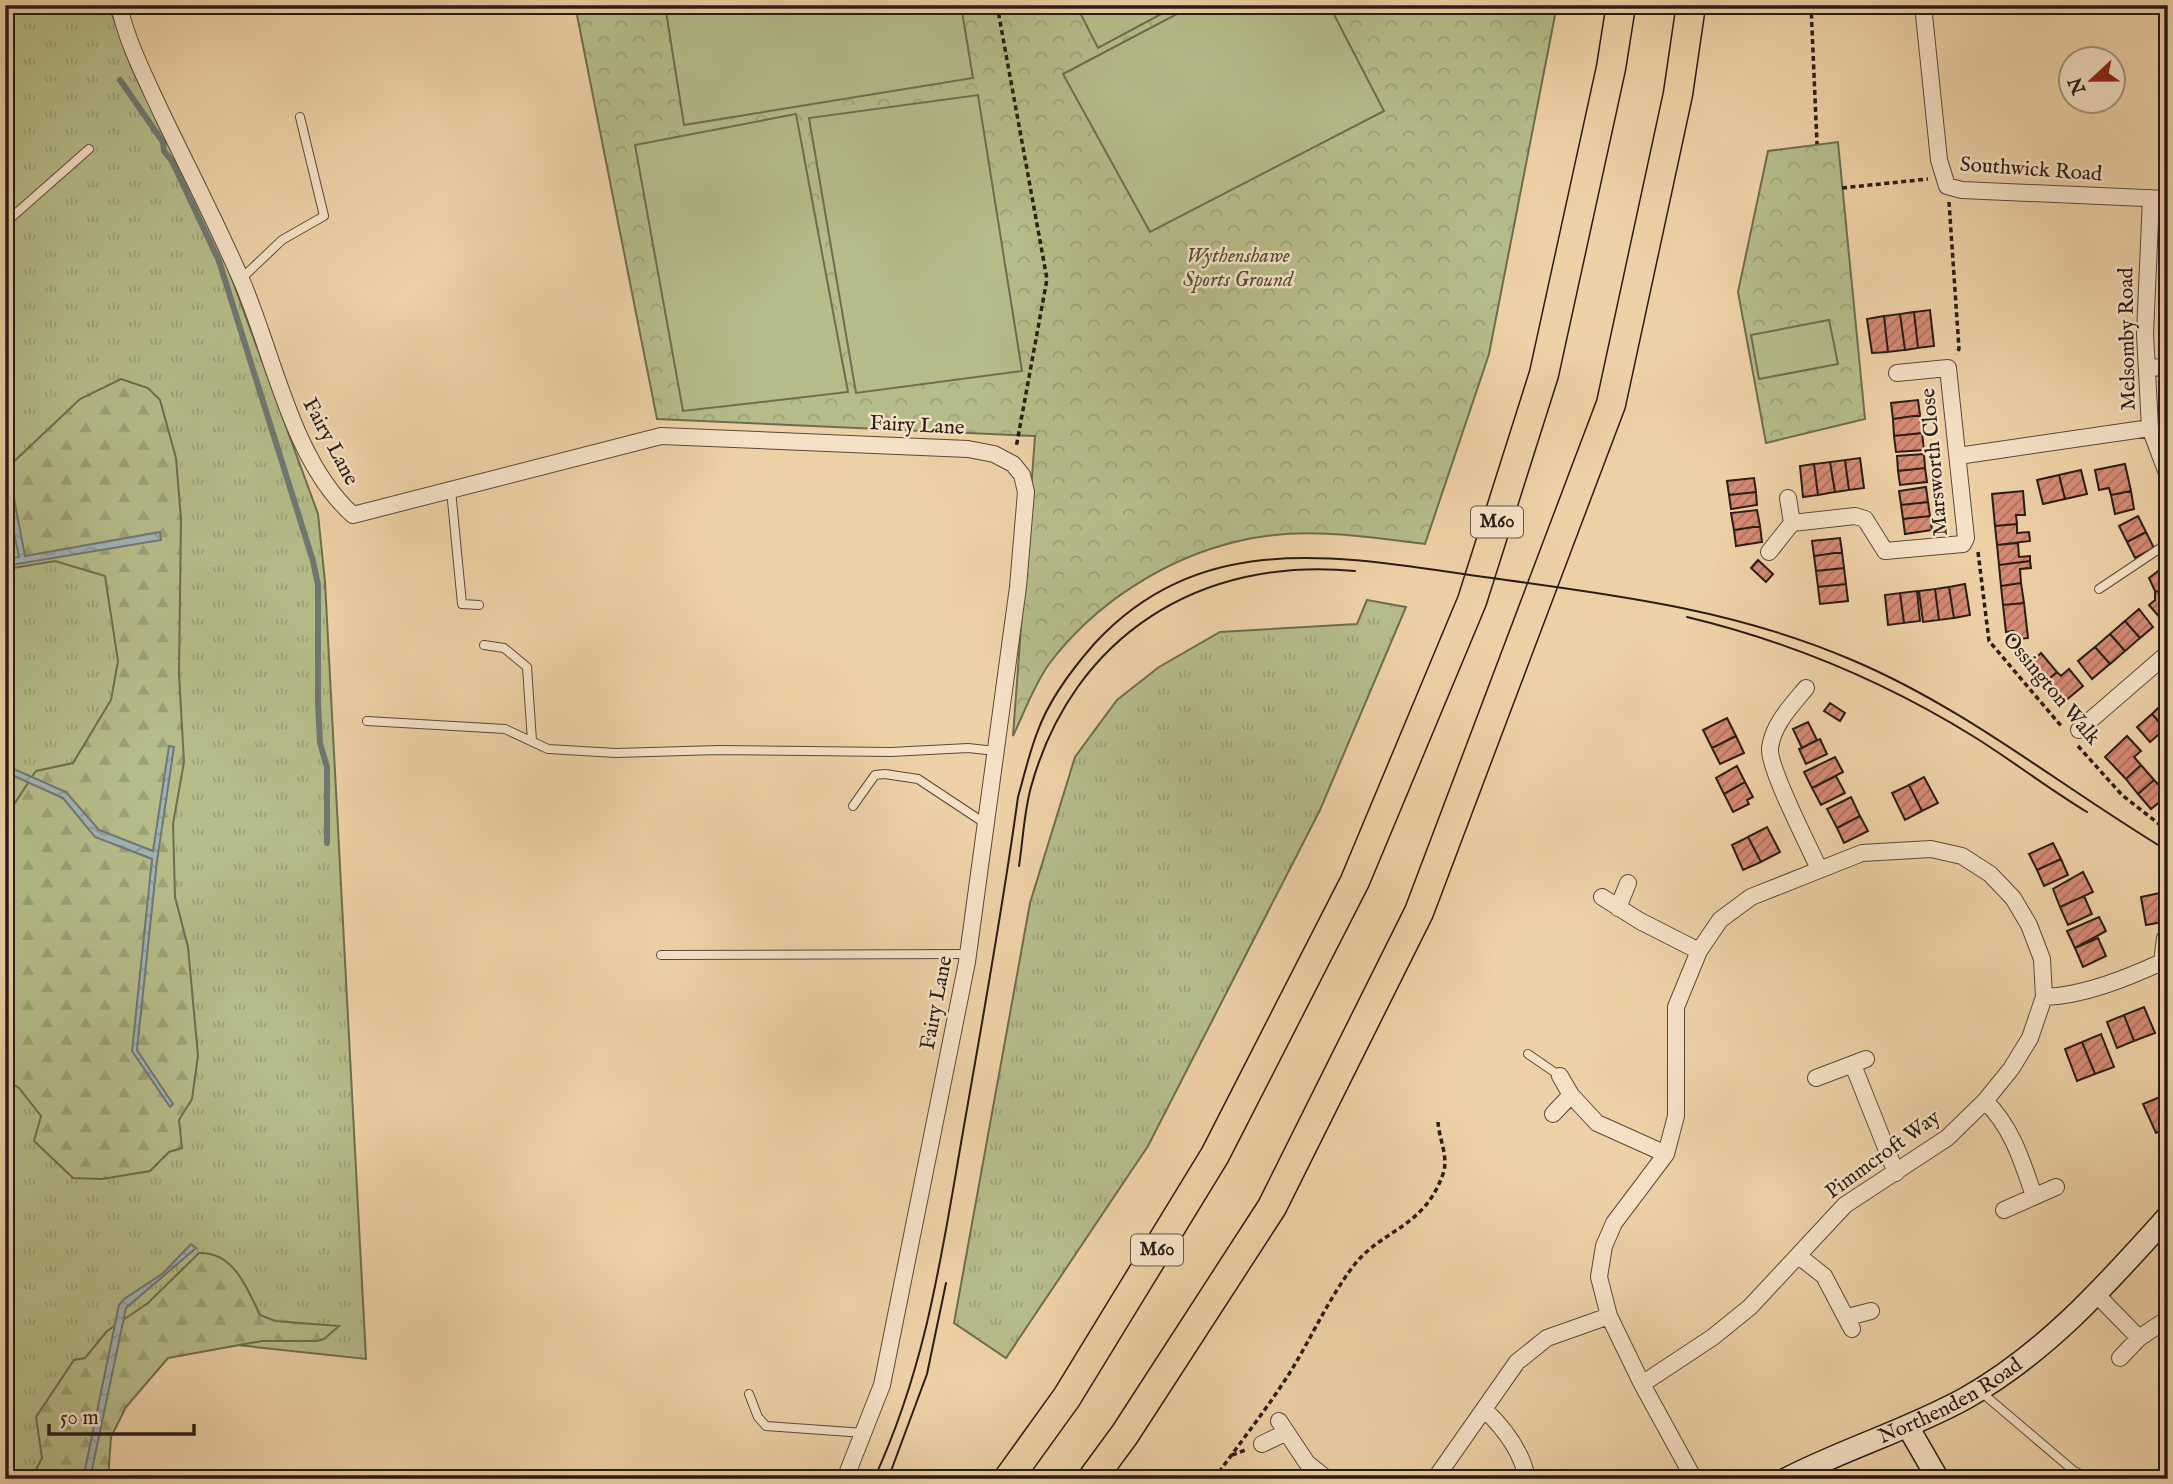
<svg xmlns="http://www.w3.org/2000/svg" width="2173" height="1484" viewBox="0 0 2173 1484" font-family="'IM FELL English',serif">
	<style>
		.grass { fill: url(#grass-tufts); stroke: #6f6c4f; stroke-width: 2 }
		.forest { fill: url(#forest-firs); stroke: #6f6c4f; stroke-width: 2 }
		.park { fill: url(#park-crowns); stroke: #6f6c4f; stroke-width: 2 }
		.pitch { fill: #b5bc89; stroke: #6f6c4f; stroke-width: 2 }
		.water { fill: url(#water-waves); stroke: #707774; stroke-width: 2 }
		.lines { fill: none; stroke-linecap: round; stroke-linejoin: round }
		.stream { stroke: #707774; stroke-width: 6 }
		.building { fill: url(#building-hatch); stroke: #291c15; stroke-width: 2 }
		.lane-casing { stroke: #5a4939; stroke-width: 10 }
		.street-casing { stroke: #5a4939; stroke-width: 18 }
		.secondary-casing { stroke: #291c15; stroke-width: 24 }
		.highway-casing { stroke: #291c15; stroke-width: 31 }
		.path { stroke: #291c15; stroke-width: 3.5; stroke-dasharray: 5 3.5; stroke-linecap: butt }
		.lane { stroke: #f4e0c5; stroke-width: 8 }
		.street { stroke: #f4e0c5; stroke-width: 16 }
		.secondary { stroke: #f4e0c5; stroke-width: 21 }
		.highway { stroke: #eed0a6; stroke-width: 28 }
		.tram { stroke: #291c15; stroke-width: 2 }
		.labels { text-anchor: middle; dominant-baseline: central; stroke-width: 5; stroke-linejoin: round; paint-order: stroke }
		.shield { fill: #f4e0c5; stroke: #66574a; stroke-width: 2 }
		.shield-label { font-size: 19px; font-weight: bold; fill: #291c15 }
		.street-label { font-size: 21px; fill: #291c15; stroke: #f4e0c5 }
		.park-label { font-size: 21px; font-style: italic; fill: #534c38; stroke: #f4e0c5 }
	</style>
	<defs>
		<pattern id="grass-tufts" width="24" height="20" patternUnits="userSpaceOnUse" patternTransform="scale(1.75)"><rect width="24" height="20" fill="#b5bc89"/><path d="M3 7l-1-3M5 7V3M7 7l1-3M15 17l-1-3M17 17v-4M19 17l1-3" fill="none" stroke="#9ca175"/></pattern>
		<pattern id="forest-firs" width="22" height="20" patternUnits="userSpaceOnUse" patternTransform="scale(1.75)"><rect width="22" height="20" fill="#b5bc89"/><path d="M5 1l3.5 6h-7zM16 11l3.5 6h-7z" fill="#9ca175"/></pattern>
		<pattern id="park-crowns" width="20" height="18" patternUnits="userSpaceOnUse" patternTransform="scale(1.75)"><rect width="20" height="18" fill="#b5bc89"/><path d="M2 6a3 3 0 1 1 6 0M12 15a3 3 0 1 1 6 0" fill="none" stroke="#9ca175"/></pattern>
		<pattern id="water-waves" width="16" height="10" patternUnits="userSpaceOnUse" patternTransform="scale(1.75)"><rect width="16" height="10" fill="#a0b3b4"/><path d="M0 5q4-4 8 0t8 0" fill="none" stroke="#8a999a"/></pattern>
		<pattern id="building-hatch" width="6" height="6" patternUnits="userSpaceOnUse" patternTransform="scale(1.75)"><rect width="6" height="6" fill="#d68a74"/><path d="M-1 1l2-2M0 6l6-6M5 7l2-2" fill="none" stroke="#ae705e"/></pattern>
	</defs>
	<rect width="100%" height="100%" fill="#eed0a6"/>
	<filter id="stains"><feTurbulence type="fractalNoise" baseFrequency=".00286" numOctaves="4"/><feColorMatrix values="0 0 0 0 .2 0 0 0 0 .09 0 0 0 0 .02 0 0 0 .5 -.17"/></filter>
	<radialGradient id="worn" r=".72"><stop offset=".6" stop-color="#630" stop-opacity="0"/><stop offset="1" stop-color="#630" stop-opacity=".3"/></radialGradient>
	<path class="grass" d="M5 5 108 6 225 260 318 514 325 582 366 1359 144 1335 53 1479H5Z
		M1367 600 1406 607 1320 810 1148 1146 1006 1358 954 1323 1030 903 1075 757 1117 700 1159 667 1220 632 1357 624Z"/>
	<path class="forest" d="M121 379 148 388 160 400 176 458 181 519 179 674 184 762 173 824 175 897 188 947 198 1056 192 1099 179 1120 182 1148 169 1152 150 1171 102 1179 73 1178 34 1141 41 1116 19 1088 5 1079V818L36 771 73 763 111 700 118 661 105 576 55 561 7 569 5 470 80 399Z
		M199 1253C234 1252 247 1288 260 1315L275 1321 339 1326 324 1339 317 1341H262L168 1358 126 1407 111 1437 108 1479H31L42 1458 36 1417 74 1360 85 1358 107 1331 148 1303Z"/>
	<path class="park" d="M575 5H1557L1489 354 1425 544C1365 536 1298 526 1239 541 1165 558 1094 604 1049 664 1034 685 1024 713 1013 736L1035 436 657 419Z
		M1838 142 1865 419 1766 443 1738 292 1768 151Z"/>
	<path class="pitch" d="M665 5H961L973 78 684 125Z
		M1076 5H1178L1098 48Z
		M1194 5H1329L1384 111 1150 232 1063 74Z
		M978 95 1022 371 856 393 809 118Z
		M796 114 848 392 683 411 635 145Z
		M1829 320 1838 364 1759 379 1751 335Z"/>
	<path class="water" d="M5 452 25 556 160 532 161 540 5 566V559L19 557 5 491Z
		M169 746 174 747 157 861 137 1050 173 1104 170 1107 132 1051 152 859 95 837 63 798 5 772V765L66 792 99 830 153 851Z
		M191 1244 196 1248 126 1308 90 1479H83L119 1305 124 1299 162 1274Z"/>
	<g class="lines">
		<path class="stream" d="M120 80 163 142 164 151 172 161 219 261 313 561 318 585V702L320 743 327 767V843"/>
	</g>
	<path class="building" d="M1930 310 1934 346 1918 348 1914 312Z
		M1914 312 1918 348 1905 350 1900 314Z
		M1900 314 1905 350 1888 352 1884 316Z
		M1884 316 1888 352 1872 353 1867 319Z
		M1918 400 1920 415 1893 419 1891 403Z
		M1920 415 1922 433 1894 436 1893 419Z
		M1922 433 1924 450 1896 452 1894 436Z
		M1924 454 1925 468 1898 471 1897 456Z
		M1860 458 1864 488 1849 490 1845 460Z
		M1845 460 1849 490 1835 492 1830 462Z
		M1830 462 1835 492 1818 495 1814 464Z
		M1814 464 1818 495 1803 497 1800 466Z
		M2125 464 2131 491 2111 495 2109 488 2099 490 2095 470Z
		M1925 468 1927 482 1900 485 1898 471Z
		M2081 470 2087 494 2065 499 2059 475Z
		M2059 475 2065 499 2043 504 2037 480Z
		M1754 478 1756 492 1729 495 1727 481Z
		M1926 487 1928 502 1901 505 1899 491Z
		M2023 491 2025 515H2016L2017 524 1995 526 1992 494Z
		M2131 491 2134 509 2115 514 2111 495Z
		M1756 492 1757 505 1731 509 1729 495Z
		M1928 502 1930 516 1903 519 1901 505Z
		M1757 510 1760 526 1734 530 1731 513Z
		M1930 516 1932 530 1905 534 1903 519Z
		M2138 516 2146 532 2127 542 2119 526Z
		M2017 524V533L2029 532 2030 541 1997 545 1995 526Z
		M1760 526 1762 542 1736 546 1734 530Z
		M2146 532 2154 548 2135 558 2127 542Z
		M1840 538 1842 552 1814 556 1812 541Z
		M2018 543 2019 557 2030 556V561L1999 565 1997 545Z
		M1842 552 1844 568 1816 571 1814 556Z
		M1758 560 1773 574 1766 582 1751 568Z
		M2030 561 2031 568 2020 569 2021 583 2001 586 1999 565Z
		M2166 565 2168 593 2155 591 2149 578Z
		M1844 568 1846 584 1818 587 1816 571Z
		M2021 583 2024 603 2003 605 2001 586Z
		M1846 584 1848 601 1820 604 1818 587Z
		M1965 584 1970 615 1954 618 1949 587Z
		M1949 587 1954 618 1939 620 1935 589Z
		M1935 589 1939 620 1923 622 1919 591Z
		M1917 591 1920 621 1904 623 1900 593Z
		M2155 591 2168 593V614L2161 619 2149 605 2155 600Z
		M1900 593 1904 623 1888 625 1885 595Z
		M2024 603 2028 638 2013 640V631L2006 632 2003 605Z
		M2139 609 2153 627 2140 638 2125 621Z
		M2125 621 2140 638 2125 651 2110 634Z
		M2110 634 2125 651 2110 664 2095 647Z
		M2095 647 2110 664 2092 679 2078 661Z
		M2041 653 2057 672 2041 685 2026 667Z
		M2069 669 2083 686 2059 706 2041 685 2057 672 2061 676Z
		M2166 700 2168 726 2165 729 2152 714Z
		M1830 703 1845 713 1840 721 1824 711Z
		M2152 714 2165 729 2150 742 2137 727Z
		M1727 718 1736 736 1712 748 1703 730Z
		M1808 722 1817 740 1802 748 1793 729Z
		M1736 736 1744 753 1720 764 1712 748Z
		M2127 736 2141 751 2134 757 2141 765 2126 779 2105 757Z
		M1820 739 1827 754 1806 764 1799 749Z
		M1835 757 1843 772 1812 788 1804 772Z
		M2141 765 2154 780 2138 794 2126 779Z
		M1737 766 1745 782 1724 794 1716 778Z
		M1836 776 1845 793 1821 805 1812 788Z
		M1924 777 1938 803 1922 811 1909 785Z
		M2154 780 2168 795 2151 809 2138 794Z
		M1745 782 1753 797 1747 800 1749 804 1733 812 1724 794Z
		M1909 785 1922 811 1905 820 1892 793Z
		M1851 797 1860 816 1837 828 1827 809Z
		M1860 816 1868 831 1844 843 1837 828Z
		M1767 827 1780 852 1761 862 1748 837Z
		M1748 837 1761 862 1743 870 1732 845Z
		M2053 843 2061 859 2037 870 2029 854Z
		M2061 859 2068 875 2044 886 2037 870Z
		M2083 872 2093 892 2060 907 2053 889Z
		M2160 893 2162 906H2167L2168 921 2146 925 2141 897Z
		M2084 896 2092 914 2068 925 2060 907Z
		M2099 917 2106 931 2075 948 2067 931Z
		M2098 938 2106 956 2083 967 2075 948Z
		M2144 1007 2155 1033 2134 1041 2124 1015Z
		M2124 1015 2134 1041 2117 1048 2107 1022Z
		M2101 1034 2114 1067 2095 1074 2082 1042Z
		M2082 1042 2095 1074 2077 1081 2065 1049Z
		M2162 1096 2168 1110V1128L2156 1133 2143 1104Z"/>
	<g class="lines">
		<g class="lane-casing">
			<path id="lane" d="M5 223 89 149
				M241 279 282 240 324 216 300 117
				M451 490 462 604 479 605
				M2099 589 2168 543
				M484 645 504 648 527 667 532 741
				M367 721 505 729 548 749 616 753 719 750 891 752 968 748 996 751
				M853 806 875 775 885 774 918 779 986 824
				M661 955 968 954
				M1528 1054 1560 1076
				M1981 1392 2074 1471 2092 1479
				M749 1394 758 1417 766 1426 864 1433"/>
		</g>
		<g class="street-casing">
			<path id="street" d="M119 5C127 43 146 79 162 114 188 168 216 222 240 277 273 351 291 460 353 515L661 436 968 449 994 454 1013 464 1022 475 1026 492 1018 587 967 962 882 1385 845 1479
				M1923 5 1939 160 1947 186 1962 190 2168 199
				M2151 198 2145 334 2150 428 2168 476
				M2149 367 2168 368
				M1958 456 2150 428
				M1788 498 1792 523
				M1769 552 1792 523 1855 516 1865 519 1885 551 1963 544 1966 538 1948 368 1897 373
				M1806 688C1792 705 1773 724 1770 748 1768 768 1809 846 1819 869
				M2079 730 2168 653
				M1602 897 1640 921 1699 951
				M1618 908 1628 883
				M2165 938 2162 962 2168 973
				M2044 997C2083 996 2127 978 2162 962
				M1853 1065 1896 1173
				M1560 1076 1571 1095 1597 1123 1666 1154
				M1816 1078 1866 1059
				M1985 1101C2012 1127 2022 1161 2034 1196
				M1553 1114 1571 1095
				M2004 1210 2056 1187
				M1800 1257 1824 1276 1852 1329
				M2097 1295 2139 1338
				M1848 1317 1871 1311
				M2120 1358 2139 1338 2163 1322
				M1642 1384 1713 1337 1750 1307 1845 1205 1947 1138 1985 1101 2011 1069 2030 1038 2044 997 2042 959 2029 925 2013 898 1990 874 1962 856 1931 849 1862 853 1751 897 1720 920 1699 951 1676 1007V1116L1666 1154 1614 1223 1604 1246 1599 1277 1609 1316 1642 1384 1694 1479
				M1484 1409C1504 1428 1522 1451 1527 1479
				M1279 1421 1307 1463 1327 1479
				M1262 1444 1285 1433
				M1435 1479 1517 1362 1547 1338 1609 1316"/>
		</g>
		<g class="secondary-casing">
			<g id="secondary">
				<path d="M1908 1427 1938 1479"/>
				<path id="s1" d="M1786 1479C1844 1449 1908 1430 1966 1398 2047 1352 2106 1285 2168 1216"/>
			</g>
		</g>
		<g class="highway-casing">
			<path id="highway" d="M1008 1479 1067 1397 1215 1155 1355 881 1472 601 1544 374 1611 68 1621 5
				M1092 1479 1125 1434 1272 1207 1419 912 1611 404 1678 94 1691 5"/>
		</g>
		<path class="path" d="M997 5 1047 279 1016 448
			M1811 5 1817 144
			M1842 188 1928 179
			M1949 202 1959 349 1956 354
			M1978 552 1989 641 2062 727
			M2078 746 2122 795 2168 831
			M1232 1455 1248 1449
			M1214 1479C1239 1444 1266 1410 1289 1374 1311 1339 1329 1297 1355 1264 1383 1229 1424 1228 1443 1174 1449 1157 1439 1139 1438 1122"/>
		<use href="#lane" class="lane"/>
		<use href="#street" class="street"/>
		<use href="#secondary" class="secondary"/>
		<use href="#highway" class="highway"/>
		<path class="tram" d="M1687 617C1791 642 1886 682 1976 738 2014 762 2049 789 2087 812
			M1019 866C1023 840 1024 812 1031 787 1073 635 1201 556 1355 571
			M874 1479C928 1362 942 1251 964 1126 983 1017 1003 907 1018 797 1024 776 1029 754 1037 733 1049 699 1072 669 1095 643 1209 520 1359 561 1506 580 1625 596 1741 612 1852 660 1966 708 2063 788 2168 851
			M888 1479 927 1374 946 1283"/>
	</g>
	<g class="labels">
		<g class="shield">
			<rect x="1471" y="506.5" width="52" height="31" rx="5"/>
			<rect x="1131" y="1234.5" width="52" height="31" rx="5"/>
		</g>
		<g class="shield-label">
			<text x="1497" y="522">M60</text>
			<text x="1157" y="1250">M60</text>
		</g>
		<g class="street-label">
			<text transform="translate(2031 170) rotate(4)">Southwick Road</text>
			<text transform="translate(2128 339) rotate(-91)">Melsomby Road</text>
			<text transform="translate(917 426) rotate(3)">Fairy Lane</text>
			<text transform="translate(330 442) rotate(62)">Fairy Lane</text>
			<text transform="translate(1935 462) rotate(-95)">Marsworth Close</text>
			<text transform="translate(2051 689) rotate(50)">Ossington Walk</text>
			<text transform="translate(937 1003) rotate(-79)">Fairy Lane</text>
			<text transform="translate(1883 1155) rotate(-36)">Pimmcroft Way</text>
			<text stroke="none"><textPath href="#s1" startOffset="182">Northenden Road</textPath></text>
		</g>
		<g class="park-label">
			<text x="1238" y="256">Wythenshawe<tspan x="1238" dy="24">Sports Ground</tspan></text>
		</g>
	</g>
	<rect width="2173" height="1484" fill="none" stroke="#eed0a6" stroke-width="28"/>
	<rect x="7" y="7" width="2159" height="1470" fill="none" stroke="#291c15" stroke-width="3.5"/>
	<rect x="14" y="14" width="2145" height="1456" fill="none" stroke="#291c15" stroke-width="2"/>
	<g transform="translate(2092 80) rotate(248)"><circle r="33" fill="#f4e0c5" stroke="#a3927f" stroke-width="2"/>
	<path d="M0-5L12 26L0 18L-12 26Z" fill="#8f2418"/>
	<text y="-10" font-size="19" font-weight="bold" text-anchor="middle" fill="#291c15">N</text>
	</g>
	<path d="M49 1424v10h145v-10" fill="none" stroke="#291c15" stroke-width="3.5"/>
	<text x="60" y="1424" font-size="21" fill="#291c15" stroke="#f4e0c5" stroke-width="5" paint-order="stroke">50 m</text>
	<rect width="100%" height="100%" filter="url(#stains)"/>
	<rect width="100%" height="100%" fill="url(#worn)"/>
</svg>
